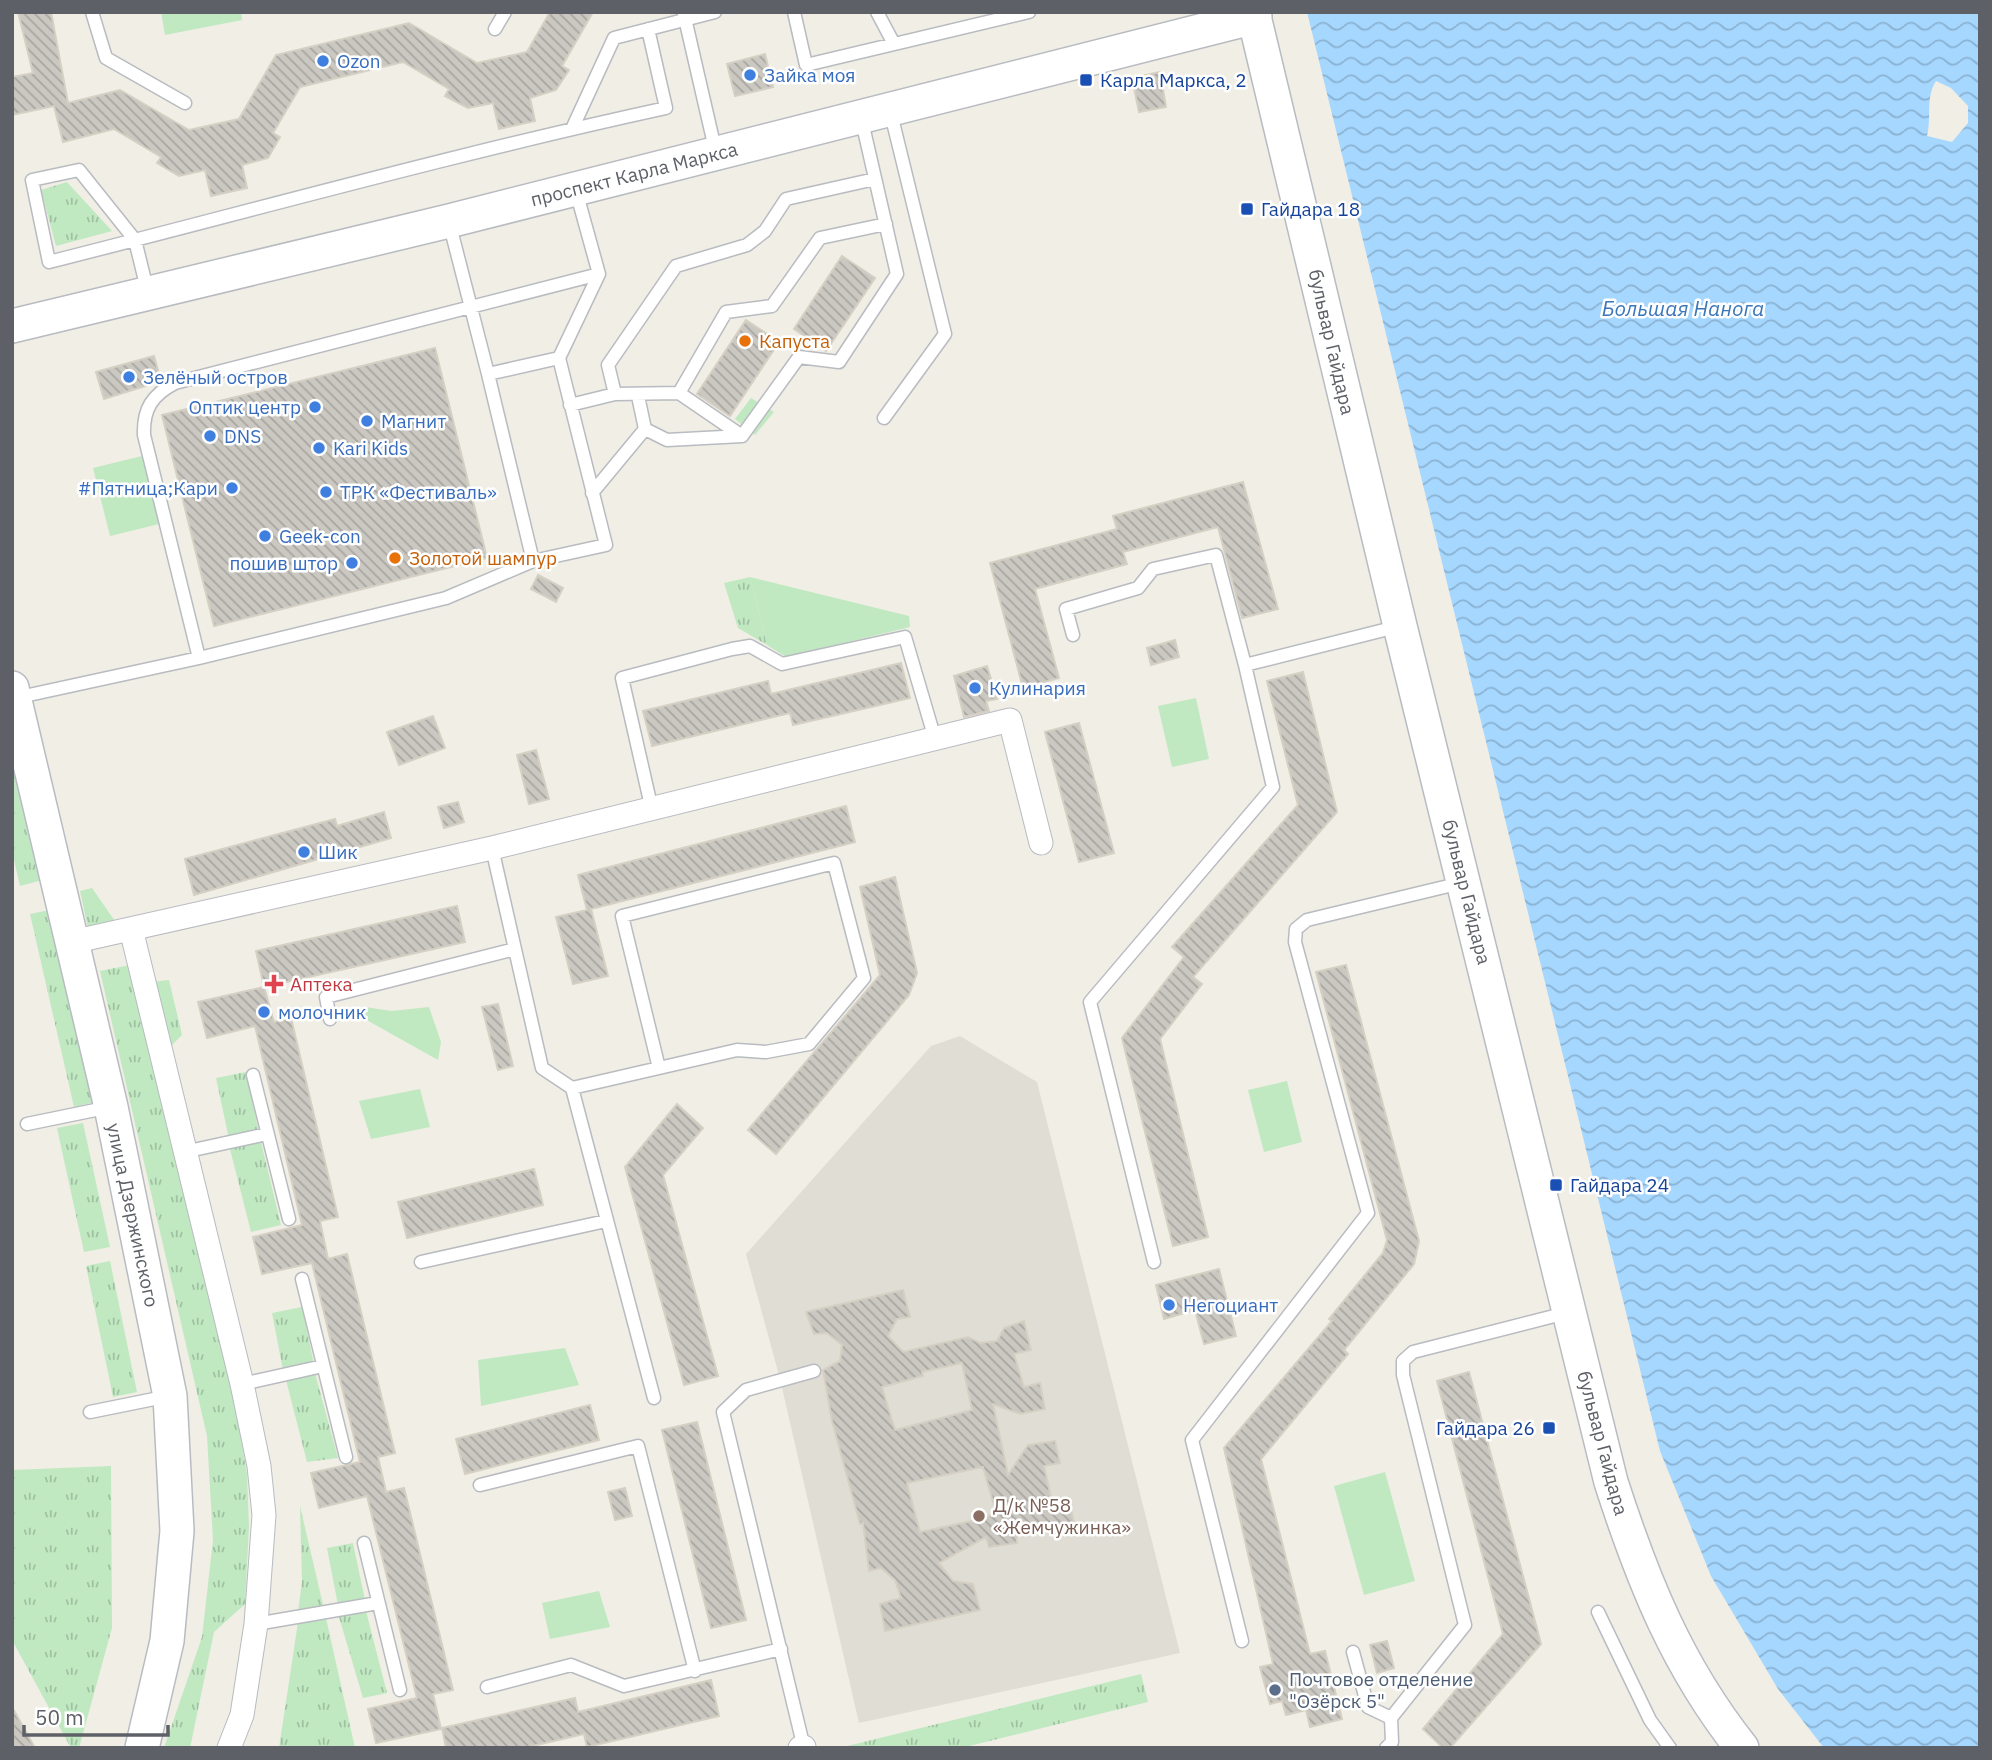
<svg xmlns="http://www.w3.org/2000/svg" width="1992" height="1760" viewBox="0 0 1992 1760" font-family="'IBM Plex Sans',sans-serif">
	<style>
		.education { fill: #e0ddd4 }
		.grass { fill: url(#grass-tufts) }
		.park { fill: #c0e9c1 }
		.water { fill: url(#water-waves); fill-rule: evenodd }
		.building { fill: url(#building-back-hatch); stroke: #d5d0c3; stroke-width: 2; fill-rule: evenodd }
		.lines { fill: none; stroke-linecap: round; stroke-linejoin: round }
		.lane-casing { stroke: #b8bbc0; stroke-width: 15 }
		.street-casing { stroke: #b8bbc0; stroke-width: 25 }
		.secondary-casing { stroke: #b8bcc2; stroke-width: 36 }
		.lane { stroke: #fff; stroke-width: 12 }
		.street { stroke: #fff; stroke-width: 23 }
		.secondary { stroke: #fff; stroke-width: 33 }
		.shop-dot { fill: #3f7fe0; stroke: #fff; stroke-width: 2.5 }
		.transit-dot { fill: #1a4fb4; stroke: #fff; stroke-width: 2.5 }
		.food-dot { fill: #e8710a; stroke: #fff; stroke-width: 2.5 }
		.health-dot { fill: #e0444e; stroke: #fff; stroke-width: 2.5 }
		.education-dot { fill: #8d6e63; stroke: #fff; stroke-width: 2.5 }
		.service-dot { fill: #5c6f8a; stroke: #fff; stroke-width: 2.5 }
		.labels { text-anchor: middle; dominant-baseline: central; stroke-width: 5; stroke-linejoin: round; paint-order: stroke }
		.shop-label { font-size: 19px; fill: #366cbe; stroke: #fff; text-anchor: start }
		.transit-label { font-size: 19px; fill: #164399; stroke: #fff; text-anchor: start }
		.street-label { font-size: 19px; fill: #5d6167; stroke: #fff }
		.food-label { font-size: 19px; fill: #c56008; stroke: #fff; text-anchor: start }
		.health-label { font-size: 19px; fill: #be3a42; stroke: #fff; text-anchor: start }
		.education-label { font-size: 19px; fill: #785e54; stroke: #fff; text-anchor: start }
		.service-label { font-size: 19px; fill: #4e5e75; stroke: #fff; text-anchor: start }
		.water-label { font-size: 21px; font-style: italic; fill: #3b77b8; stroke: #fff }
	</style>
	<defs>
		<pattern id="grass-tufts" width="24" height="20" patternUnits="userSpaceOnUse" patternTransform="scale(1.75)"><rect width="24" height="20" fill="#c0e9c1"/><path d="M3 7l-1-3M5 7V3M7 7l1-3M15 17l-1-3M17 17v-4M19 17l1-3" fill="none" stroke="#9fc0a1"/></pattern>
		<pattern id="water-waves" width="16" height="10" patternUnits="userSpaceOnUse" patternTransform="scale(1.75)"><rect width="16" height="10" fill="#a6d7ff"/><path d="M0 5q4-4 8 0t8 0" fill="none" stroke="#8ab2d2"/></pattern>
		<pattern id="building-back-hatch" width="6" height="6" patternUnits="userSpaceOnUse" patternTransform="scale(1.75)"><rect width="6" height="6" fill="#cbc8c2"/><path d="M-1 5l2 2M0 0l6 6M5-1l2 2" fill="none" stroke="#a8a6a1"/></pattern>
	</defs>
	<rect width="100%" height="100%" fill="#f0eee5"/>
	<path class="education" d="M960 1036 1037 1082 1180 1653 859 1723 780 1379 746 1254 931 1046Z"/>
	<path class="grass" d="M67 182 112 231 56 246 41 190Z
		M750 577 767 645 738 628 724 583Z
		M12 747 46 879 20 886 12 851Z
		M92 888 117 924 89 933 80 891Z
		M55 909 99 1101 74 1107 30 914Z
		M130 965 235 1401 247 1475 249 1526 245 1604 214 1632 190 1748H164L202 1637 213 1540 207 1436 100 971Z
		M169 980 182 1035 166 1051 151 982Z
		M246 1072 259 1133 229 1139 216 1078Z
		M83 1123 110 1247 84 1252 57 1128Z
		M261 1142 281 1225 251 1232 230 1149Z
		M110 1261 137 1392 113 1397 86 1266Z
		M302 1307 314 1364 283 1370 272 1313Z
		M315 1373 338 1458 307 1462 286 1380Z
		M111 1466 112 1628 79 1748H71L12 1640V1470Z
		M300 1506 324 1609 298 1613 302 1581Z
		M353 1543 365 1600 338 1605 327 1548Z
		M366 1611 387 1693 363 1698 339 1617Z
		M326 1618 355 1748H279L298 1622Z
		M1141 1674 1148 1702 961 1748 843 1747Z"/>
	<path class="park" d="M161 12H241L242 20 165 35Z
		M751 398 774 412 755 435 735 419Z
		M142 456 159 524 110 536 93 468Z
		M750 577 909 616 910 627 786 657 767 645Z
		M1196 698 1209 759 1172 767 1158 706Z
		M365 1007 392 1011 429 1007 441 1042 438 1060 363 1018Z
		M1287 1081 1302 1142 1264 1152 1248 1090Z
		M420 1089 430 1127 371 1139 359 1101Z
		M565 1348 579 1385 481 1406 478 1360Z
		M1385 1472 1415 1581 1364 1595 1334 1486Z
		M599 1591 610 1627 550 1639 542 1603Z"/>
	<path class="water" d="M1307 12H1980V1748H1824L1778 1689 1711 1576 1660 1451ZM1936 81 1951 88 1968 106V123L1952 142 1927 136C1932 117 1925 98 1936 81Z"/>
	<path class="building" d="M18 12H51L68 103 120 90 189 130 239 119 276 55 409 23 477 63 527 52 550 12H593L562 66 569 70 556 90 530 98 535 121 499 129 493 103 468 108 445 96 449 89 403 62 300 87 273 133 280 137 268 158 242 165 247 188 211 196 205 170 179 176 157 163 161 157 114 129 63 142 54 106 12 115V77L33 73Z
		M765 54 773 87 735 96 727 64Z
		M1160 72 1166 107 1139 112 1132 78Z
		M842 256 875 278 826 351 794 329Z
		M746 320 779 342 730 416 697 394Z
		M435 348 487 558 214 626 162 415Z
		M154 356 161 381 104 399 96 372Z
		M1243 482 1278 609 1242 618 1218 527 1123 552 1127 564 1035 589 1059 678 1023 688 990 563 1117 529 1113 516Z
		M538 575 563 588 556 602 531 589Z
		M1175 640 1179 657 1151 665 1147 648Z
		M901 663 910 698 793 725 790 713 652 746 643 711 768 681 771 694Z
		M987 666 997 699 986 701 989 711 964 717 954 676Z
		M1303 672 1337 812 1193 977 1202 984 1160 1039 1208 1237 1173 1246 1122 1038 1184 957 1172 947 1298 805 1267 681Z
		M433 716 445 748 399 765 387 732Z
		M1079 723 1114 853 1079 862 1045 732Z
		M536 750 549 799 529 804 517 755Z
		M458 802 464 822 444 828 438 807Z
		M846 806 855 842 591 909 608 976 573 984 556 917 587 910 578 875Z
		M384 812 391 838 194 895 185 859 335 819 337 826Z
		M895 877 917 973 909 995 776 1154 748 1130 880 975 860 887Z
		M457 906 465 942 264 987 256 951Z
		M1346 965 1419 1241 1414 1264 1344 1350 1348 1354 1261 1459 1310 1654 1325 1651 1342 1719 1310 1727 1306 1710 1286 1715 1282 1701 1270 1704 1260 1667 1273 1664 1224 1448 1332 1321 1329 1319 1383 1253 1387 1240 1316 972Z
		M264 987 274 1022 291 1018 338 1217 320 1221 328 1259 347 1254 395 1453 378 1457 386 1492 404 1488 453 1690 433 1694 441 1729 376 1743 368 1709 417 1698 367 1496 319 1508 311 1473 360 1462 312 1263 262 1274 253 1237 302 1225 255 1026 207 1038 198 1002Z
		M498 1004 513 1066 498 1070 482 1007Z
		M677 1104 703 1128 663 1175 718 1376 684 1385 625 1167Z
		M534 1169 543 1205 407 1238 398 1202Z
		M1219 1269 1236 1336 1204 1344 1195 1310 1164 1319 1156 1285Z
		M903 1290 910 1317 897 1319 888 1336 903 1352 968 1337 980 1343 997 1341 1004 1328 1024 1321 1031 1350 1014 1354 1024 1387 1040 1383 1045 1409 1020 1414 993 1404 1008 1475 1028 1445 1055 1441 1060 1463 1044 1466 1052 1502 1068 1497 1075 1527 1054 1533 1038 1523 1016 1530 1017 1543 989 1547 986 1537 939 1563 953 1581 973 1584 980 1610 885 1631 880 1604 901 1598 895 1580 881 1568 869 1571 863 1523 860 1524 832 1421 823 1370 840 1361 842 1345 827 1333 814 1334 806 1312ZM962 1363 972 1410 895 1430 882 1387 923 1376 922 1372ZM983 1467 996 1513 981 1519 920 1532 907 1483Z
		M1469 1372 1541 1644 1450 1748H1443L1423 1729 1503 1634 1437 1381Z
		M590 1405 599 1440 465 1474 456 1439Z
		M697 1422 746 1620 711 1628 662 1430Z
		M625 1488 632 1516 615 1520 608 1492Z
		M1387 1641 1394 1668 1377 1673 1370 1645Z
		M711 1680 719 1716 587 1747 584 1734 524 1748H446L442 1728 575 1698 578 1712Z
		M12 1707 35 1748H12Z"/>
	<g class="lines">
		<g class="lane-casing">
			<path id="lane" d="M92 12 106 58 185 103
				M794 12 806 65 1029 12
				M877 12 894 44
				M684 14 716 153
				M495 29 505 12
				M572 129 614 38 715 12
				M875 179 786 199 765 231 747 245 676 266 608 365 615 394 679 393 726 312 772 306 820 238 886 224
				M576 191 599 274 559 358 606 545 533 561 446 598 199 658 144 435C143 409 152 395 175 383L599 274
				M449 222 488 374
				M148 293 135 240 79 170 32 180 49 262C254 210 459 153 666 108L648 29
				M679 393 742 436
				M570 405 615 394
				M884 418 945 334 890 110
				M645 429 667 440 742 436 799 357 839 362 897 274 861 117
				M592 493 645 429 638 396
				M533 561 488 374 559 358
				M1073 635 1066 609 1138 588 1153 569 1216 555 1245 665
				M15 698 199 658
				M652 810 622 678 732 649 750 646 782 664 905 637 935 739
				M492 848 542 1068 572 1088 654 1398
				M330 1019 326 997 515 949
				M253 1075 289 1219
				M572 1088 659 1068 622 916 834 863 864 978 809 1044 766 1052 737 1050 659 1068
				M27 1124 110 1107
				M184 1152 267 1134
				M421 1262 606 1221
				M1154 1262 1090 1002 1273 787 1245 665 1400 626
				M302 1279 346 1457
				M242 1384 323 1366
				M90 1412 169 1396
				M480 1485 638 1446 695 1671
				M364 1543 400 1690
				M1598 1612 1650 1720 1670 1748
				M256 1624 378 1603
				M1242 1641 1192 1440 1368 1213 1295 942 1296 929 1307 920 1461 883
				M1353 1652 1368 1707 1391 1718
				M487 1687 571 1665 624 1686 781 1649
				M804 1748 723 1412 746 1390 814 1371
				M1386 1748 1392 1742 1391 1718 1465 1625 1403 1375V1361L1413 1352 1566 1313"/>
		</g>
		<g class="street-casing">
			<path id="street" d="M131 929 242 1384 259 1466 264 1515 256 1624 242 1715 229 1748
				M72 942 492 848 1010 720 1041 843
				M800 1748 804 1747"/>
		</g>
		<g class="secondary-casing">
			<path id="secondary" d="M1253 12 1400 626 1611 1482C1643 1581 1677 1666 1742 1748
				M12 326 449 221 1255 17
				M12 688 111 1107 170 1396 177 1531 167 1641 142 1748"/>
		</g>
		<use href="#lane" class="lane"/>
		<use href="#street" class="street"/>
		<use href="#secondary" class="secondary"/>
	</g>
	<g class="shop-dot">
		<circle cx="323" cy="61" r="7"/>
		<circle cx="750" cy="75" r="7"/>
		<circle cx="129" cy="377" r="7"/>
		<circle cx="315" cy="407" r="7"/>
		<circle cx="367" cy="421" r="7"/>
		<circle cx="210" cy="436" r="7"/>
		<circle cx="319" cy="448" r="7"/>
		<circle cx="232" cy="488" r="7"/>
		<circle cx="326" cy="492" r="7"/>
		<circle cx="265" cy="536" r="7"/>
		<circle cx="352" cy="563" r="7"/>
		<circle cx="975" cy="688" r="7"/>
		<circle cx="304" cy="852" r="7"/>
		<circle cx="264" cy="1012" r="7"/>
		<circle cx="1169" cy="1305" r="7"/>
	</g>
	<g class="transit-dot">
		<rect x="1079" y="73" width="14" height="14" rx="3.5"/>
		<rect x="1240" y="202" width="14" height="14" rx="3.5"/>
		<rect x="1549" y="1178" width="14" height="14" rx="3.5"/>
		<rect x="1542" y="1421" width="14" height="14" rx="3.5"/>
	</g>
	<g class="food-dot">
		<circle cx="745" cy="341" r="7"/>
		<circle cx="395" cy="558" r="7"/>
	</g>
	<path class="health-dot" d="M270.5 973.5h7v7h7v7h-7v7h-7v-7h-7v-7h7z"/>
	<circle class="education-dot" cx="979" cy="1516" r="7"/>
	<circle class="service-dot" cx="1275" cy="1690" r="7"/>
	<g class="labels">
		<g class="shop-label">
			<text x="337" y="61">Ozon</text>
			<text x="764" y="75">Зайка моя</text>
			<text x="143" y="377">Зелёный остров</text>
			<text x="301" y="407" text-anchor="end">Оптик центр</text>
			<text x="381" y="421">Магнит</text>
			<text x="224" y="436">DNS</text>
			<text x="333" y="448">Kari Kids</text>
			<text x="218" y="488" text-anchor="end">#Пятница;Кари</text>
			<text x="340" y="492">ТРК «Фестиваль»</text>
			<text x="279" y="536">Geek-con</text>
			<text x="338" y="563" text-anchor="end">пошив штор</text>
			<text x="989" y="688">Кулинария</text>
			<text x="318" y="852">Шик</text>
			<text x="278" y="1012">молочник</text>
			<text x="1183" y="1305">Негоциант</text>
		</g>
		<g class="transit-label">
			<text x="1100" y="80">Карла Маркса, 2</text>
			<text x="1261" y="209">Гайдара 18</text>
			<text x="1570" y="1185">Гайдара 24</text>
			<text x="1535" y="1428" text-anchor="end">Гайдара 26</text>
		</g>
		<g class="street-label">
			<text transform="translate(634 174) rotate(-14)">проспект Карла Маркса</text>
			<text transform="translate(1332 342) rotate(77)">бульвар Гайдара</text>
			<text transform="translate(1467 892) rotate(76)">бульвар Гайдара</text>
			<text transform="translate(133 1215) rotate(78)">улица Дзержинского</text>
			<text transform="translate(1603 1443) rotate(75)">бульвар Гайдара</text>
		</g>
		<g class="food-label">
			<text x="759" y="341">Капуста</text>
			<text x="409" y="558">Золотой шампур</text>
		</g>
		<g class="health-label">
			<text x="290" y="984">Аптека</text>
		</g>
		<g class="education-label">
			<text x="993" y="1505">Д/к №58<tspan x="993" dy="22">«Жемчужинка»</tspan></text>
		</g>
		<g class="service-label">
			<text x="1289" y="1679">Почтовое отделение<tspan x="1289" dy="22">"Озёрск 5"</tspan></text>
		</g>
		<g class="water-label">
			<text x="1683" y="308">Большая Нанога</text>
		</g>
	</g>
	<rect width="1992" height="1760" fill="none" stroke="#5d6167" stroke-width="28"/>
	<path d="M24 1725v10h144v-10" fill="none" stroke="#5d6167" stroke-width="3.5"/>
	<text x="35" y="1725" font-size="21" fill="#5d6167" stroke="#ffffff" stroke-width="5" paint-order="stroke">50 m</text>
</svg>
